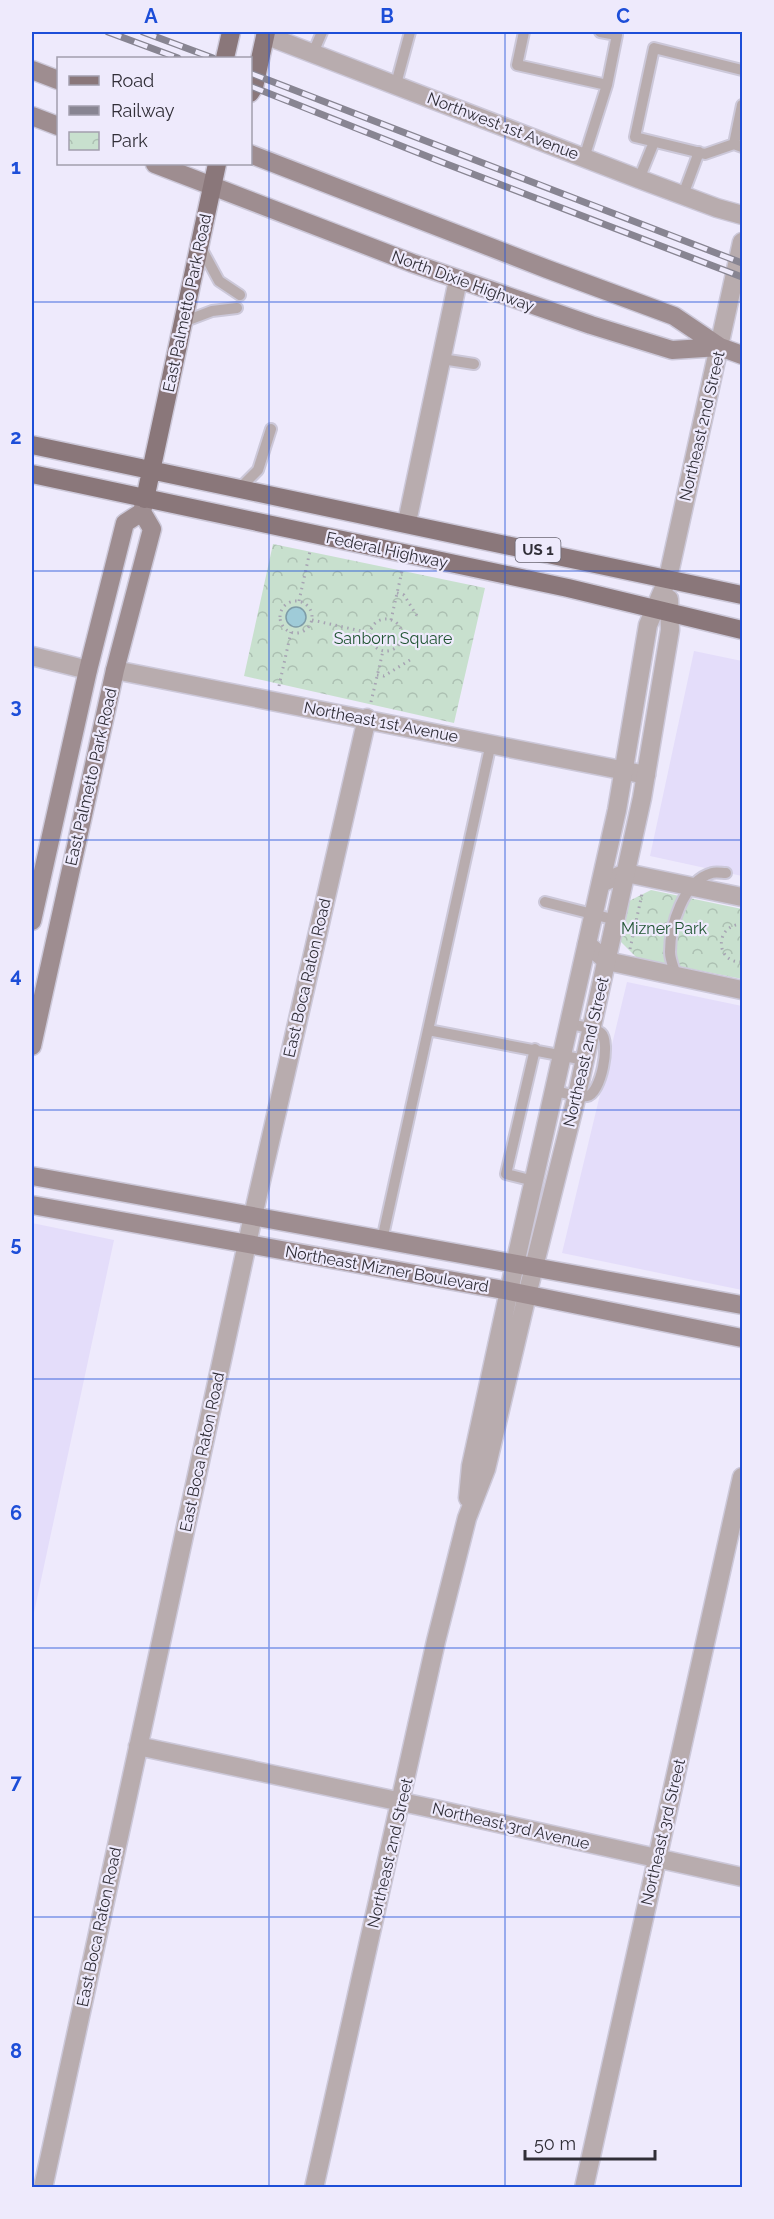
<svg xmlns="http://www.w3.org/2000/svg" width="774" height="2219" viewBox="0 0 774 2219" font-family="Raleway,sans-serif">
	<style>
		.built { fill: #e4ddfa }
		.park { fill: url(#park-crowns) }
		.water { fill: #9fcbd8; stroke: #7e9ca8; stroke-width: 1.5 }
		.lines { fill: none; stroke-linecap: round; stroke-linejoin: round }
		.service-casing { stroke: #ccc8d9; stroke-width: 14 }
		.minor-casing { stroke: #ccc8d9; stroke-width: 21 }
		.tertiary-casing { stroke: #ccc8d9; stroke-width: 21 }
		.secondary-casing { stroke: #ccc8d9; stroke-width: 21 }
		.primary-casing { stroke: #ccc8d9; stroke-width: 21 }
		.path { stroke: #a7a4b3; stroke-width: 3; stroke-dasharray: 1.5 4.5; stroke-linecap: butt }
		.service { stroke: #b8acae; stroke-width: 10 }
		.minor { stroke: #b8acae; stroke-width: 18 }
		.tertiary { stroke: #b8acae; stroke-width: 18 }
		.secondary { stroke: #9e8d90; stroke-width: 18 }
		.primary { stroke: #8a777a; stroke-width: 18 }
		.rail-casing { stroke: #888592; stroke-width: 7 }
		.rail { stroke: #eeeafc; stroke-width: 4.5; stroke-dasharray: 14; stroke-linecap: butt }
		.grid { fill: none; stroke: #1d4ed8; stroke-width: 1.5; stroke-opacity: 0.55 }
		.labels { text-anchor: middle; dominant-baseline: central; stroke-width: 4.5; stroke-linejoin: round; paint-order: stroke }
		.shield { fill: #eeeafc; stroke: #696672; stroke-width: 1.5 }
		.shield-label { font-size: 15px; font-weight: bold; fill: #302e37 }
		.street-label { font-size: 16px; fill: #302e37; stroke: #eeeafc }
		.park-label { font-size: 16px; fill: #215533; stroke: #eeeafc }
		.neatline { fill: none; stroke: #1d4ed8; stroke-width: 2 }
		.grid-label { font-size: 20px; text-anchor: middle; font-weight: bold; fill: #1d4ed8 }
	</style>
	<defs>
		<pattern id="park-crowns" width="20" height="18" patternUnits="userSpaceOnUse" patternTransform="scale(1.5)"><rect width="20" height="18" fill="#c8e0ce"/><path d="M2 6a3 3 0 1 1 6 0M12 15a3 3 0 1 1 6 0" fill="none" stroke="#acc0b2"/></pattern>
	</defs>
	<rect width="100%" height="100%" fill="#eeeafc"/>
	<path class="built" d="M694 651 742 661V876L650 856Z
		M627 982 742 1006V1290L562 1253Z
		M32 1223 114 1240 32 1622Z"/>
	<path class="park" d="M273 544 485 588 454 723 244 676Z
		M651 890 742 909V979L637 958 619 940 629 901Z"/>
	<path class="water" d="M286 617a10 10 0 1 1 20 0a10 10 0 1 1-20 0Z"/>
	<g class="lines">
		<g class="service-casing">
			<path id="service" d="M524 32 517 65 607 85 617 35 600 32
				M313 53 322 32
				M742 70 654 48 635 137 705 154 734 144 742 147
				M396 84 410 32
				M734 144 742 105
				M584 158 607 85
				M639 179 654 142
				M683 195 699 152
				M200 246 219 281 240 295
				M183 322 212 311 237 308
				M442 359 474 364
				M240 488 258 470 271 429
				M545 902 616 920
				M676 975C674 968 670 960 670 952 670 926 683 881 712 873 716 872 722 873 726 873
				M428 1030 585 1060
				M554 1091C564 1092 577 1098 587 1096 601 1094 611 1042 601 1033 593 1027 578 1026 569 1024
				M534 1181 506 1174 535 1049
				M382 1240 491 743"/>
		</g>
		<g class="minor-casing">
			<path id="minor" d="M265 35 639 179 717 208 742 215
				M407 522 458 280
				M32 656 88 670
				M115 670 646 775
				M601 883 626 873 742 897
				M587 944 607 961 742 990
				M468 1498 471 1466 509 1291
				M138 1746 430 1808 742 1877
				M43 2188 253 1216 367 718
				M314 2188 436 1641 467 1518 486 1469 527 1295
				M584 2188 742 1477"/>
		</g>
		<g class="tertiary-casing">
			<path id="tertiary" d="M509 1291 617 810 648 625 668 578 742 242
				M527 1295 577 1095 642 798 670 630 669 599"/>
		</g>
		<g class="secondary-casing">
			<path id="secondary" d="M32 70 58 80
				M32 116 58 126
				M250 154 547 269 674 316 720 347 742 355
				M155 164 412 263 591 325 672 350 720 347
				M32 921 88 670 125 523 142 512
				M32 1046 115 670 152 529 142 512 145 499
				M32 1176 742 1305
				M32 1205 509 1291 742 1338"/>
		</g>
		<g class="primary-casing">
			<path id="primary" d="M225 58 231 32
				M250 93 254 87 266 32
				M32 445 742 595
				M32 474 568 588 742 630
				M145 499 217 164"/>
		</g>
		<path class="path" d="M397 593 404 595 419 619
			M299 601 310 551
			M280 617a16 16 0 1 1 32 0a16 16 0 1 1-32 0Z
			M370 635a16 16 0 1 1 32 0a16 16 0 1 1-32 0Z
			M312 620 370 633
			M391 620 402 571
			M377 675 384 676 410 660
			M279 686 291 632
			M371 702 383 651
			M742 924C714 925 715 963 742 962
			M630 949 642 894"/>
		<use href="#service" class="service"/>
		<use href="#minor" class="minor"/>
		<use href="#tertiary" class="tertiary"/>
		<use href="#secondary" class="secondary"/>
		<use href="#primary" class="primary"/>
		<g class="rail-casing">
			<path id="rail" d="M108 32 178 58
				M143 32 213 58
				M250 73 742 263
				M250 86 444 163 742 277"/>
		</g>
		<use href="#rail" class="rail"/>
	</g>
	<path class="grid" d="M269 32V2188M505 32V2188M32 302H742M32 571H742M32 840H742M32 1110H742M32 1379H742M32 1648H742M32 1917H742"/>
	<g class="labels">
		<rect class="shield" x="515.5" y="538" width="45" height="24" rx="4.5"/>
		<g class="shield-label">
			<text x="538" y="550">US 1</text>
		</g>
		<g class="street-label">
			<text transform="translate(503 126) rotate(21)">Northwest 1st Avenue</text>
			<text transform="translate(463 281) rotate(20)">North Dixie Highway</text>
			<text transform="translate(187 303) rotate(-78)">East Palmetto Park Road</text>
			<text transform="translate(702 426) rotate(-77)">Northeast 2nd Street</text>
			<text transform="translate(387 550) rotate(12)">Federal Highway</text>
			<text transform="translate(381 722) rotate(11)">Northeast 1st Avenue</text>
			<text transform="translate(91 777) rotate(-77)">East Palmetto Park Road</text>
			<text transform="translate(307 978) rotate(-77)">East Boca Raton Road</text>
			<text transform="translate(586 1052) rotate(-77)">Northeast 2nd Street</text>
			<text transform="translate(387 1269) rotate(10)">Northeast Mizner Boulevard</text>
			<text transform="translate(202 1452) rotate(-78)">East Boca Raton Road</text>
			<text transform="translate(511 1826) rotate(13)">Northeast 3rd Avenue</text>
			<text transform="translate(663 1832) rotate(-77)">Northeast 3rd Street</text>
			<text transform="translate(390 1853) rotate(-77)">Northeast 2nd Street</text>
			<text transform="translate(99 1927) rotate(-78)">East Boca Raton Road</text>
		</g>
		<g class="park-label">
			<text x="393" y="638">Sanborn Square</text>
			<text x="664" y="928">Mizner Park</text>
		</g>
	</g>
	<rect width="774" height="2219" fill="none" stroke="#eeeafc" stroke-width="66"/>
	<rect x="57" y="57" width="195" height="108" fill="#eeeafc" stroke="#a29fad" stroke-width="1.5"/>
	<rect x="69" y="76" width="30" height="9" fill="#8a777a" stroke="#a29fad" stroke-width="1.5"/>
	<text x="111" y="87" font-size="18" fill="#302e37">Road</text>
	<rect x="69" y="106" width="30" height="9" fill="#888592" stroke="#a29fad" stroke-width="1.5"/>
	<text x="111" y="117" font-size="18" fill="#302e37">Railway</text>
	<rect x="69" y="132" width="30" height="18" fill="url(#park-crowns)" stroke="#a29fad" stroke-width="1.5"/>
	<text x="111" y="147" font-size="18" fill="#302e37">Park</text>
	<path d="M525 2150v9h130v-9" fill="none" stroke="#302e37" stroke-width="3"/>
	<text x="534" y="2150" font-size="18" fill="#302e37" stroke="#eeeafc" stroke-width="4.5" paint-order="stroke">50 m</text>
	<rect x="33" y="33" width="708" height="2153" class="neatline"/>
	<g class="grid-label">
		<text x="151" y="23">A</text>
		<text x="387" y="23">B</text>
		<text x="623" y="23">C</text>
		<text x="16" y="174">1</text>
		<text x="16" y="444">2</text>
		<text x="16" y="713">3</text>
		<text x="16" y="982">4</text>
		<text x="16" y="1251">5</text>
		<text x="16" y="1520">6</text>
		<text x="16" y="1789">7</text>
		<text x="16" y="2058">8</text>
	</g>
</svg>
